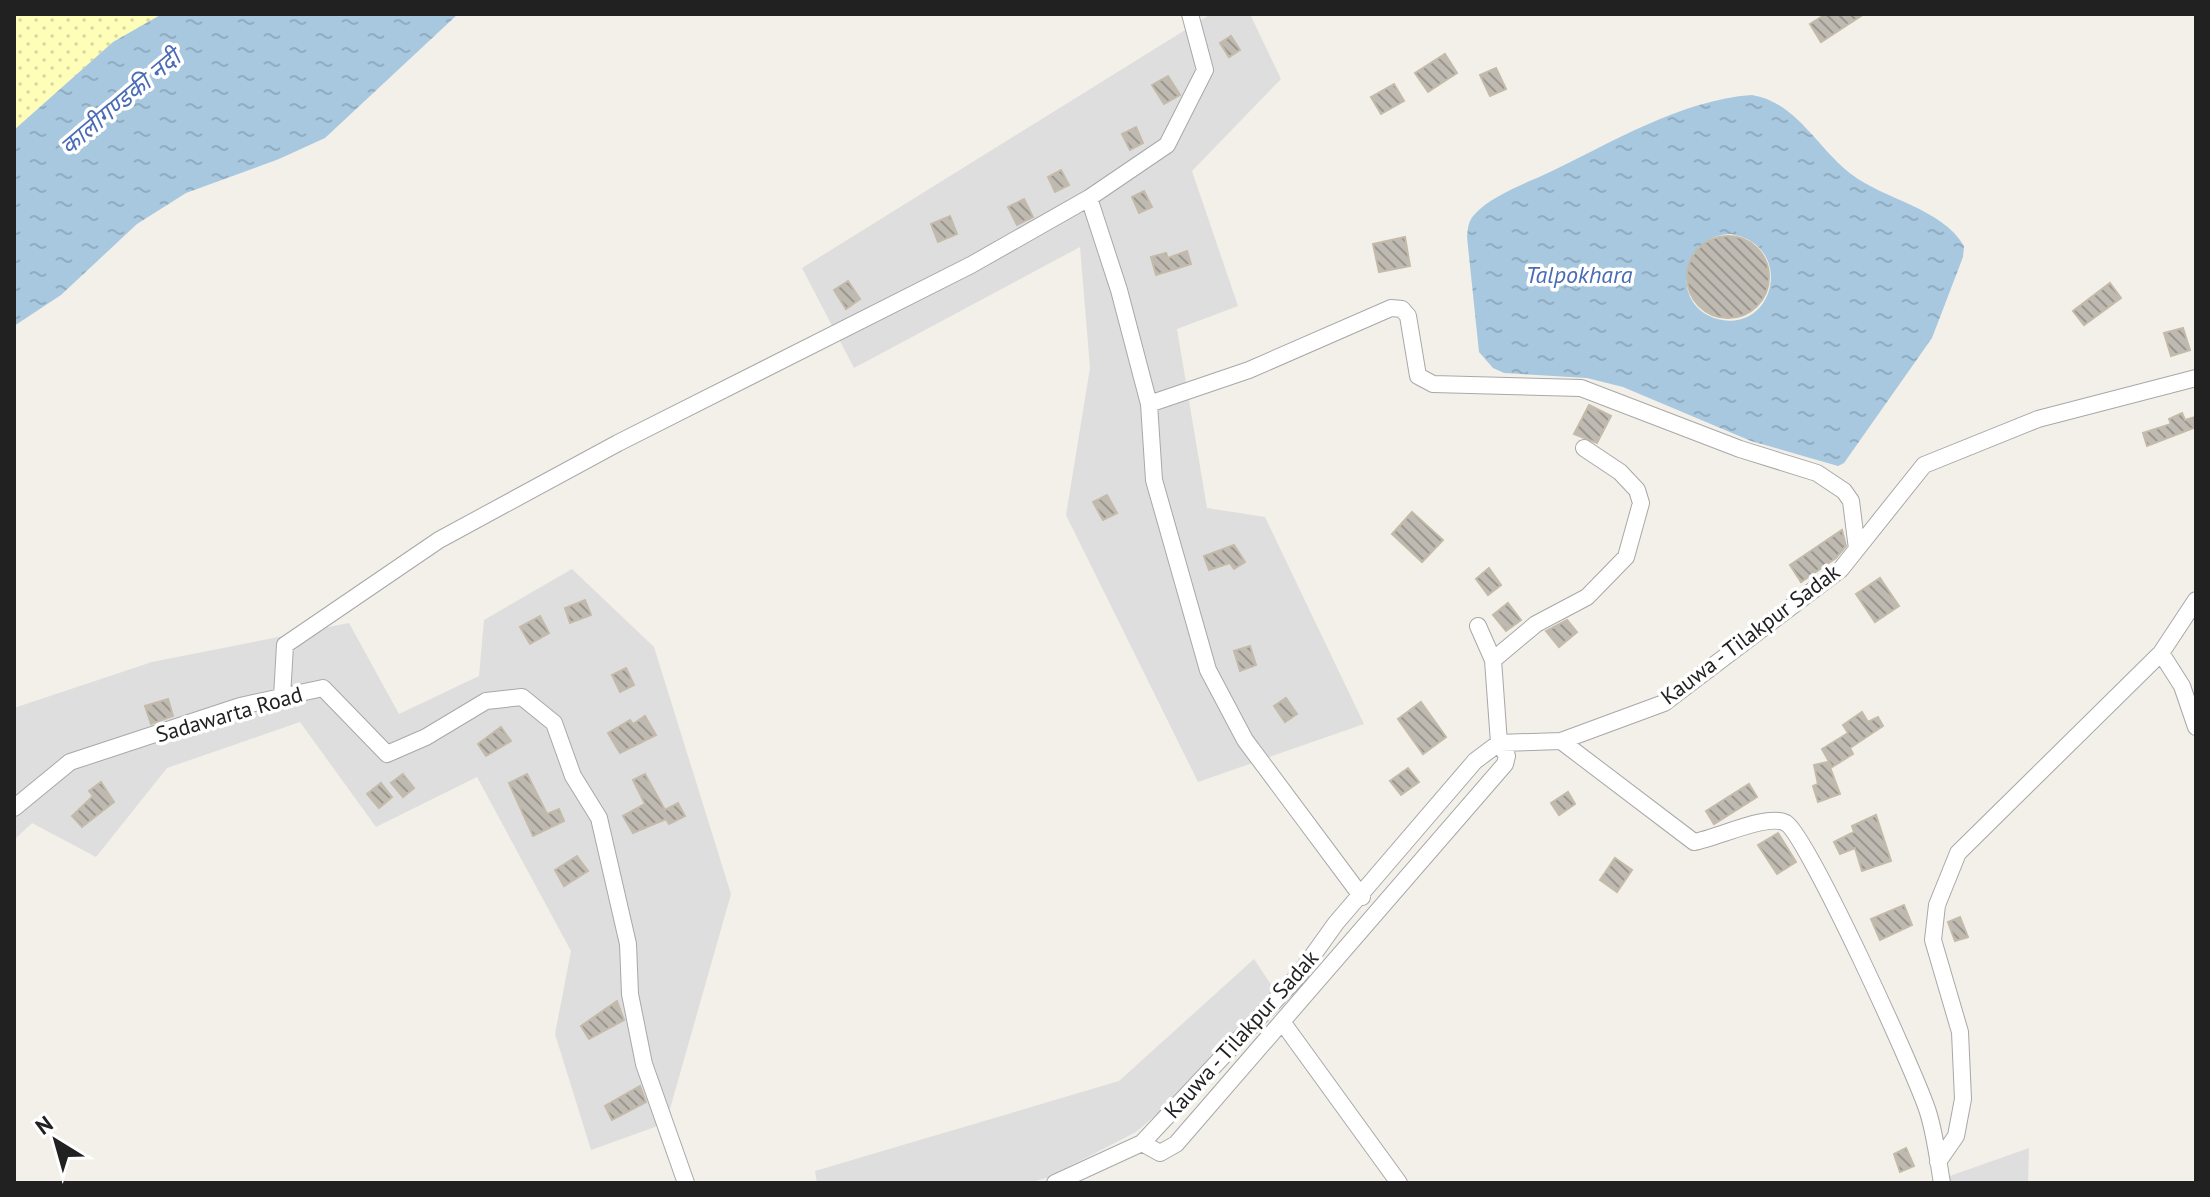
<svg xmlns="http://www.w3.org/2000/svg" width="2210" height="1197" viewBox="0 0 2210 1197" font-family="'PT Sans','Noto Sans Devanagari',sans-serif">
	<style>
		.residential { fill: #dfdede }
		.sand { fill: url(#sand-dots) }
		.water { fill: url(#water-ripples); fill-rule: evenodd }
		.building { fill: url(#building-back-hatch); stroke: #c4baaa; stroke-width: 2 }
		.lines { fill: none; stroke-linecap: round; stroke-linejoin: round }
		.street-casing { stroke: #a8a8a8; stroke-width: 18 }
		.street { stroke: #fff; stroke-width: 16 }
		.labels { text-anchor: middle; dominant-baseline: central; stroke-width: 7; stroke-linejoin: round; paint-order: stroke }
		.street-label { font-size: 22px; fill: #212121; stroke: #fff }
		.water-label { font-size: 24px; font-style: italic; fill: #4a6bb5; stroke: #fff }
	</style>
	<defs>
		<pattern id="sand-dots" width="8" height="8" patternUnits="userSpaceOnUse" patternTransform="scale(2)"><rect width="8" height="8" fill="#fffeb9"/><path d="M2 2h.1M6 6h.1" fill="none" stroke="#dad99f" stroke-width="1.8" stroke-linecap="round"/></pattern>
		<pattern id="water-ripples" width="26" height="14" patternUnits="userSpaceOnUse" patternTransform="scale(2)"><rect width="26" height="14" fill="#a8c8e0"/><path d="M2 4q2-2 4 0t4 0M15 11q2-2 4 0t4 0" fill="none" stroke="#90acc0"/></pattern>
		<pattern id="building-back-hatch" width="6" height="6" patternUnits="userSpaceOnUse" patternTransform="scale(2)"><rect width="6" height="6" fill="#bfbab1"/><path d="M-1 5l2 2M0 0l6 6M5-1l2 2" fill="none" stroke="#9b9790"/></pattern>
	</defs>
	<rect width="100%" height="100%" fill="#f2f0e8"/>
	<path class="residential" d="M1211 14H1250L1281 79 1192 171 1238 306 1177 329 1207 508 1265 517 1364 724 1198 782 1066 515 1090 368 1080 247 854 368 802 268Z
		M572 569 654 647 731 894 666 1123 591 1150 555 1034 571 951 477 777 376 827 300 722 167 768 96 857 32 823 14 840V708L152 662 349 623 399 714 479 676 484 620Z
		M1254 959 1276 992 1186 1089 1136 1132 1047 1178 1027 1183H817L815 1171 1119 1081Z
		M2029 1148 2028 1183H1930Z"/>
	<path class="sand" d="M14 14H162L113 42 14 130Z"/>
	<path class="water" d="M162 14H458L325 138 279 159 186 193 137 224 61 295 14 326V130L113 42Z
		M1752 95C1796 102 1817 148 1851 174 1885 200 1942 208 1964 246L1963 257 1932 338 1844 463 1838 466 1751 441 1623 387 1587 378 1504 373 1493 368 1479 352 1467 237C1468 227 1468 221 1475 214 1492 195 1527 183 1550 172 1613 142 1681 100 1752 95ZM1731 234C1794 245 1776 329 1722 320 1668 310 1679 235 1731 234Z"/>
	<path class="building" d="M1826 14H1864L1821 42 1810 24Z
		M1231 36 1240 50 1229 57 1220 43Z
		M1445 54 1457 73 1428 92 1415 73Z
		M1496 68 1506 89 1490 96 1480 75Z
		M1168 76 1180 95 1164 104 1152 85Z
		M1394 84 1404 101 1381 114 1371 97Z
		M1136 127 1143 143 1130 150 1122 134Z
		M1061 170 1069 185 1055 192 1048 177Z
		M1144 191 1152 207 1139 213 1132 197Z
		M1024 199 1033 217 1017 225 1008 207Z
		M950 216 957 234 938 242 931 224Z
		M1687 277a41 41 0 1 1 82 0a41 41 0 1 1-82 0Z
		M1405 237 1410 266 1379 272 1373 244Z
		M1187 251 1191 264 1156 275 1151 257 1166 253 1168 258Z
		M848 281 860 299 846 309 834 290Z
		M2110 283 2121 298 2084 325 2073 311Z
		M2183 328 2190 350 2171 356 2164 333Z
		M1589 405 1611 416 1597 443 1574 434Z
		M2182 413 2185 420 2195 417 2196 427 2147 446 2143 433 2171 424 2169 419Z
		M1107 495 1117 513 1103 520 1093 502Z
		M1412 512 1443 540 1422 562 1392 534Z
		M1842 530 1846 546 1836 558 1801 582 1790 565Z
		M1234 545 1245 562 1234 569 1230 563 1209 570 1204 556Z
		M1489 568 1501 585 1488 595 1476 579Z
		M1880 578 1899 606 1875 622 1856 594Z
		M585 600 591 615 570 623 565 608Z
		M1508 603 1521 620 1506 631 1493 615Z
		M540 616 549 633 530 644 520 627Z
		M1567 620 1577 632 1559 647 1546 631Z
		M1250 646 1256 665 1240 671 1234 651Z
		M626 668 634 685 620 692 612 675Z
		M1286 698 1297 714 1285 722 1274 706Z
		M168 699 173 716 151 724 145 706Z
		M1421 702 1446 737 1423 754 1398 719Z
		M1862 712 1868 722 1878 717 1883 726 1850 748 1853 754 1832 767 1822 749 1848 733 1843 725Z
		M645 716 656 735 620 753 608 733 630 720 633 724Z
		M501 727 511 741 486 756 478 744Z
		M1828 762 1840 794 1818 802 1813 786 1818 784 1814 765Z
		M1408 768 1419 782 1401 795 1390 781Z
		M403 774 414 788 403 797 391 783Z
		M527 774 547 814 559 809 564 821 533 836 509 783Z
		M645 774 665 810 678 803 685 816 669 824 666 819 633 833 623 816 645 804 633 780Z
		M101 782 114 802 82 827 72 816 93 796 89 791Z
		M381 783 392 797 379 808 367 794Z
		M1749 784 1757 797 1714 824 1706 811Z
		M1568 792 1575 804 1559 815 1551 803Z
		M1876 815 1891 861 1862 871 1855 848 1840 854 1834 842 1854 832 1852 826Z
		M1778 833 1796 862 1777 874 1758 845Z
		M577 856 588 871 564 886 555 870Z
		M1615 858 1632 870 1617 892 1600 880Z
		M1904 905 1912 925 1880 940 1871 919Z
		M1960 917 1968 937 1955 941 1948 922Z
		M617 1001 624 1020 589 1039 581 1026Z
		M640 1086 646 1102 612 1120 605 1106Z
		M1906 1148 1914 1166 1900 1172 1894 1154Z"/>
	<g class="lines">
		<g class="street-casing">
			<path id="street" d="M1089 198 1119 290 1149 404 1154 480 1208 670 1245 740 1362 897
				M1149 404 1249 370 1391 308 1402 309 1408 316 1418 376 1433 384 1581 388 1740 449 1817 473 1844 491 1851 501 1857 549
				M2161 653 2182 686 2196 727
				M1493 660 1536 624 1587 597 1626 557 1641 503 1637 490 1620 472 1584 448
				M282 697 285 645 439 540 618 443 971 265 1089 198 1167 145 1205 70 1190 14
				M1561 741 1694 842C1718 838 1767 813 1786 823 1807 835 1917 1076 1928 1112 1935 1134 1938 1160 1942 1183
				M14 808 70 762 240 706 323 688 387 754 426 737 486 701 522 697 554 723 573 776 599 818 628 944 630 994 644 1064 686 1183
				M1283 1023 1399 1183
				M1142 1143 1160 1153 1176 1144 1505 764 1507 756 1499 743 1493 660 1478 626
				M1938 1162 1956 1136 1963 1099 1960 1032 1933 940 1937 905 1958 853 2161 653 2196 600
				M1055 1183 1142 1143 1298 976 1336 923 1475 761 1499 743 1561 741 1664 703 1841 569 1924 465 2038 419 2196 378"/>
		</g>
		<use href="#street" class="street"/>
	</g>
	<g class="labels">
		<g class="street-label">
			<text transform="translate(1750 634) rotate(-37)">Kauwa - Tilakpur Sadak</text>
			<text transform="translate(229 714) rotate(-16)">Sadawarta Road</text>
			<text transform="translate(1241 1034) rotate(-48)">Kauwa - Tilakpur Sadak</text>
		</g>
		<g class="water-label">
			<text transform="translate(120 102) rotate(-40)">कालीगण्डकी नदी</text>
			<text x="1579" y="274">Talpokhara</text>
		</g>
	</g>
	<rect width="2210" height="1197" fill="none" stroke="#212121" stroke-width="32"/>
	<g transform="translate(56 1141) rotate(323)" stroke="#ffffff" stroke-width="6" paint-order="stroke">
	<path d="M0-6L14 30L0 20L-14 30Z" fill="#212121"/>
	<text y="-12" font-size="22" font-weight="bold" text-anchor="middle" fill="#212121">N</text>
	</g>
</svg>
